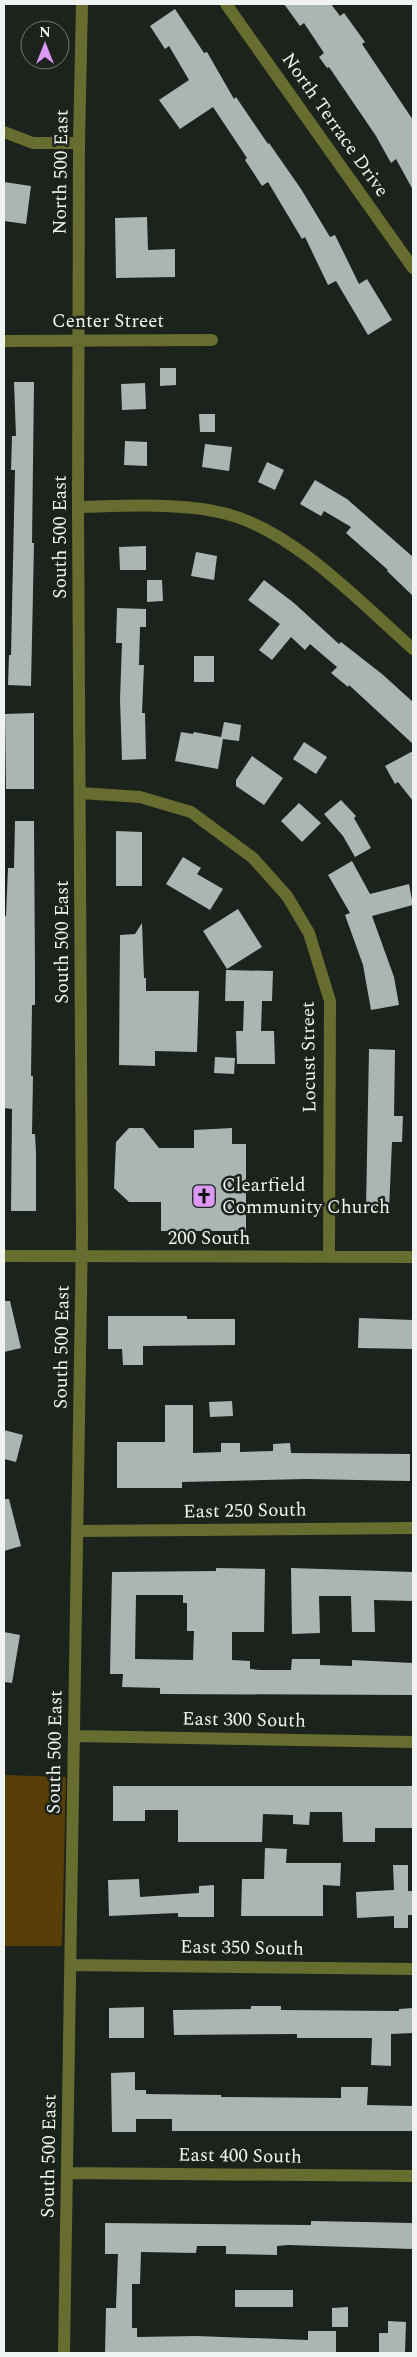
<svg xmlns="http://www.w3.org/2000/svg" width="417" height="2357" viewBox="0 0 417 2357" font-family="Spectral,serif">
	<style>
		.green { fill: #5a3e07 }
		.building { fill: #aab6b3; fill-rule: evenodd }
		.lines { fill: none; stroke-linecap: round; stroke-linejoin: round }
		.minor { stroke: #676c2f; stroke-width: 12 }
		.labels { text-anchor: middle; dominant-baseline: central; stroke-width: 5; stroke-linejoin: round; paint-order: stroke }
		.street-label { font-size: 19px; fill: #f0f4f0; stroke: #1c221c }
		.poi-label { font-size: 19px; fill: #f0f4f0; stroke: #1c221c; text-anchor: start }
	</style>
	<rect width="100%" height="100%" fill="#1c221c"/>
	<path class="green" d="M4 1775 66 1777 62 1946H4Z"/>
	<path class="building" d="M284 4H331L340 16 344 13 365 42 362 44 413 120V190L396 159 391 163 376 136 329 67 327 68 319 57 324 53 304 23 300 26Z
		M175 9 204 53 207 52 234 99 236 97 268 144 269 143 301 189 330 237 335 235 359 284 367 279 392 320 368 335 336 281 328 285 305 237 302 239 268 182 262 186 245 160 247 158 213 107 180 129 159 100 189 80 169 46 165 49 150 26Z
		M4 182 31 186 26 224 4 221Z
		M147 217 148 250 175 249V277L116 278 115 218Z
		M160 368H176V385L160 386Z
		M14 382H34L32 543H34L31 686 8 685 9 655H11L15 470H11L12 436H16Z
		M145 383 146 409 122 410 121 384Z
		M199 414H215V432H200Z
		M125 441 147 442V466L124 465Z
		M205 444 232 447 229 471 202 467Z
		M267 462 284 470 275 490 258 482Z
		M315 480 347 499 413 557V596L387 571 388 570 346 533 351 527 324 511 321 516 300 504Z
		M146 546V570H120L119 547Z
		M196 552 217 556 214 580 191 576Z
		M147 580H162L163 601 147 602Z
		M264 580 294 603 339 644 341 642 382 674 413 702V744L349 685 348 687 331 673 337 667 310 644 305 650 291 637 272 660 259 650 280 624 248 600Z
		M117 608 146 609V627H140L139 665H144L142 713H145L146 759 122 760 120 699 122 643H116Z
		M194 656H214V682H194Z
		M34 713V789H6L5 714Z
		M224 722 241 725 239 741 223 739 218 769 175 761 181 732 193 734 194 732 221 737Z
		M304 742 327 757 316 774 293 759Z
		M413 751V801L398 782 395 784 385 766Z
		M252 756 283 778 264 805 236 786V780Z
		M341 800 356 816 354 818 371 848 355 857 343 836 324 814Z
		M299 803 321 823 302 842 281 821Z
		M15 821H34L35 973V1005H32L31 1076H33L32 1134H35L36 1154V1211H11L12 1109 4 1108V916H6L8 868H14Z
		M116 831 142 832V886H116Z
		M183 857 201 868 197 874 223 889 210 910 166 884Z
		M352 861 370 894 409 884 413 905 372 916 394 977 399 1005 371 1010 363 965 345 915 350 913 328 875Z
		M238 909 262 947 227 969 203 931Z
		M142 923 144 978H146V991H199L197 1052 155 1051V1066L119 1065 120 935 135 934Z
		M226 970 273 971 272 1001H262L261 1031H274L275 1064H237L236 1031H243L244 1001H225Z
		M369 1049 395 1050 394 1116H403L402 1142H392L389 1210 366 1209Z
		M215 1057 235 1058 234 1074 214 1073Z
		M129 1128H143L159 1148H194V1130L232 1128V1144H246V1231H161V1202H129L114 1188 116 1142Z
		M4 1301H10L21 1348 4 1352Z
		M108 1316H187V1319H235V1345L143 1346V1365H123L122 1349H108Z
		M359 1318 413 1320 412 1349 358 1348Z
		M232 1401 233 1416 210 1417 209 1402Z
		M165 1405H193V1453L221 1452V1443H240V1452L273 1451V1444L290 1443 291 1453 410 1454V1481L306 1479 182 1482V1488H117V1442H165Z
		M4 1430 23 1435 16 1462 4 1459Z
		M4 1499H9L21 1546 4 1551Z
		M216 1568 265 1569 264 1632H232V1660L250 1661V1669L260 1670H291L292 1659H320V1665L352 1666V1660L413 1663V1695L160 1694V1688L122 1687 123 1674H110L112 1572 216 1571ZM136 1595H183V1603H187V1631H194L193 1660 135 1659Z
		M291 1568 413 1572V1601L374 1600 375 1632H352L351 1596H319L320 1633 292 1634Z
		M4 1632 20 1635 12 1683 4 1682Z
		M113 1786H413V1828H375V1842H343L342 1812H310L309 1825 293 1824V1815L263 1814 262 1842H178V1810H145V1821H113Z
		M265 1848 287 1849 286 1863H341L340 1886 323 1885V1916H241L242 1879H264Z
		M393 1865H408V1891H413V1915H408V1928H394V1916L357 1918 356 1892 394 1890Z
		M139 1879 140 1897 199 1893V1886L214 1885V1917H178V1913L109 1916 108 1880Z
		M251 2006H281V2010L399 2011V2009L413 2008V2033L391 2034V2066L371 2065 372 2038H297V2034L174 2035 173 2010 251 2009Z
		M144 2007V2038H109V2008Z
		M135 2072V2090H146V2094L221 2095V2097L341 2098V2087H368L367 2105 413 2106V2131H172V2119H136V2132H112L111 2073Z
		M311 2221 413 2223V2249L288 2245 277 2246V2255L226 2254V2246H197L196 2253 141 2252 140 2284H132V2328H137V2337L196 2336 308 2340V2331H336V2353H105L106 2308H116L118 2254H105V2223L311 2225Z
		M235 2290H293V2307H235Z
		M348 2307V2327H332V2308Z
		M388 2321 406 2322 405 2353H379V2333H388Z"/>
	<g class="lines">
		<path class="minor" d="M226 4 413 268
			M4 132 33 143H79
			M4 341 212 340
			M78 507C123 506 184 502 227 514 295 532 361 603 413 649
			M81 793 140 797 191 812 253 858 287 896 309 933 330 1001 329 1257
			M4 1256 413 1257
			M77 1531 413 1528
			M74 1736 413 1742
			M70 1965 413 1969
			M67 2173 413 2176
			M64 2353 82 1234 78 507 79 143 82 4"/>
	</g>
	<defs>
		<g id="church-square" transform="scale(1.25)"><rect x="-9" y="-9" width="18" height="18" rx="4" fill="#dc99f4" stroke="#1c221c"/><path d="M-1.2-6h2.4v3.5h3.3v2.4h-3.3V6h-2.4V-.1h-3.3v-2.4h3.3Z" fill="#111"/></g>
	</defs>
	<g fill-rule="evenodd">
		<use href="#church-square" x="204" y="1196"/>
	</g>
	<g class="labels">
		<g class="street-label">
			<text transform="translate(335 125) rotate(55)">North Terrace Drive</text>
			<text transform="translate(61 172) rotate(-89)">North 500 East</text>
			<text x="108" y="321">Center Street</text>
			<text transform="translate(60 537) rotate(-90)">South 500 East</text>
			<text transform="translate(62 942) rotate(-90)">South 500 East</text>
			<text transform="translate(309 1057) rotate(-91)">Locust Street</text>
			<text x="209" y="1238">200 South</text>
			<text transform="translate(62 1347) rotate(-89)">South 500 East</text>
			<text transform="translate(245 1511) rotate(-1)">East 250 South</text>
			<text transform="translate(244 1720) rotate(1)">East 300 South</text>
			<text transform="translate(55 1752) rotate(-89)">South 500 East</text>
			<text transform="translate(242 1948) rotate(1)">East 350 South</text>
			<text transform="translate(49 2156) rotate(-89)">South 500 East</text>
			<text transform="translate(240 2156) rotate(1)">East 400 South</text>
		</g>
		<g class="poi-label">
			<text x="222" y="1185">Clearfield<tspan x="222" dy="22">Community Church</tspan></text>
		</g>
	</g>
	<rect width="417" height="2357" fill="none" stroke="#f0f4f0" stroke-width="10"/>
	<g transform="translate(45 45)"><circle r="24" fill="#1c221c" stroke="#717671"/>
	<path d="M0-4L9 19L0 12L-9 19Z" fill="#dc99f4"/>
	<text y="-8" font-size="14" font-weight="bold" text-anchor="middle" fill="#f0f4f0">N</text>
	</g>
</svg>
